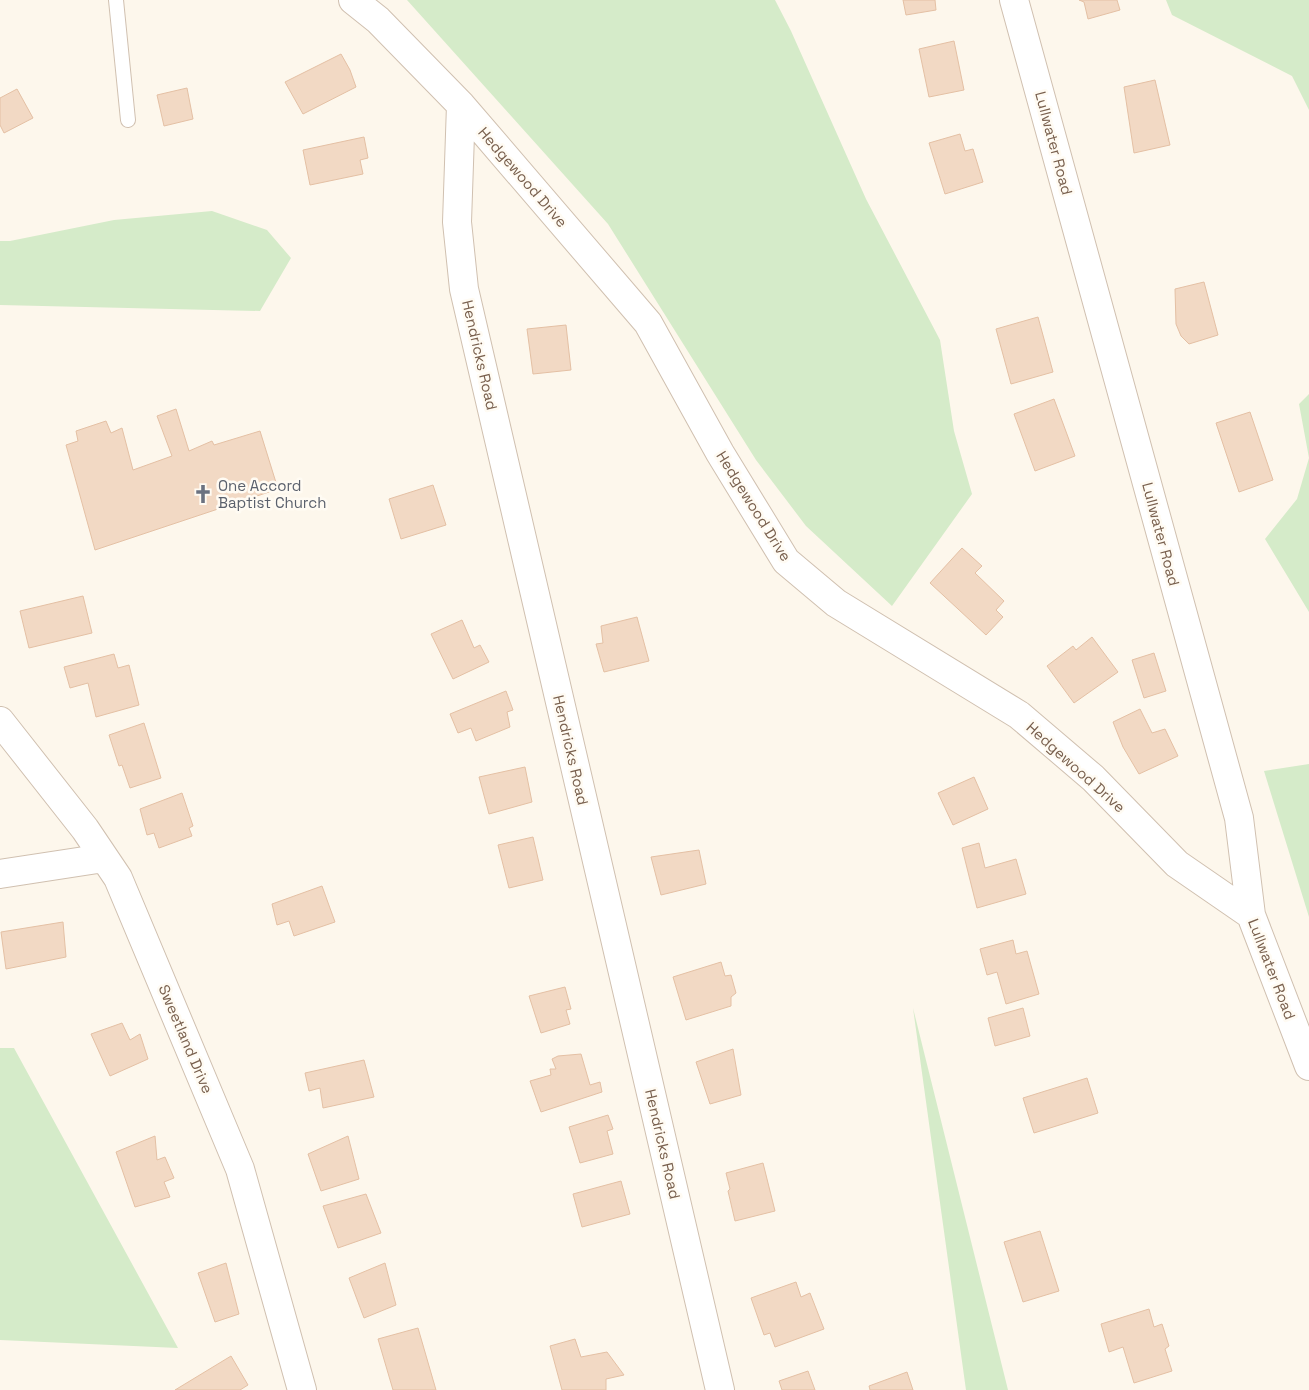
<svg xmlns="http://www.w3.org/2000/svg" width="1309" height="1390" viewBox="0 0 1309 1390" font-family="'Space Grotesk',sans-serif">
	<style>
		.green { fill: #d5ebc9 }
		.building { fill: #f2d9c4; stroke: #e4c0a4 }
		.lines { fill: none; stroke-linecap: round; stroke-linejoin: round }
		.lane-casing { stroke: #d0c0b0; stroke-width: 16 }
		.street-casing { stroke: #d0c0b0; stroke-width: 30 }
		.lane { stroke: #fff; stroke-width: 14 }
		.street { stroke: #fff; stroke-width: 28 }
		.labels { text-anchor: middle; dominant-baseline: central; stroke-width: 5; stroke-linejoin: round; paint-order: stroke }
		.street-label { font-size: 15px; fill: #79604e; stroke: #fffbf3 }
		.worship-label { font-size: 15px; fill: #5b616d; stroke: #fffbf3; text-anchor: start }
	</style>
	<rect width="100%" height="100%" fill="#fdf7ec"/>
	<path class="green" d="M407 0H775L791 31 866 199 940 340 954 431 972 494 892 606 806 526 756 460 608 224Z
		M1166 0H1309V110L1292 76 1172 15Z
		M212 211 267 230 291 258 260 311 0 305V241H10L114 220Z
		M1309 394V612L1265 539 1297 499 1309 458 1299 404Z
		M1309 764V917L1264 771Z
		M913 1008 1008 1390H966Z
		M0 1048H14L178 1348 0 1340Z"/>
	<path class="building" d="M903 0H935L936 10 906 15Z
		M1079 0H1117L1120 10 1088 19 1084 2Z
		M954 41 964 90 929 97 919 49Z
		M341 54 350 70 356 87 303 114 285 82Z
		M1155 80 1170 145 1134 153 1124 87Z
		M187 88 193 119 164 126 157 95Z
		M17 89 33 118 4 133 0 125V98Z
		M960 134 965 151 973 149 983 182 945 194 929 143Z
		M364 137 368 158 360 160 363 174 310 185 303 150Z
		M1204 282 1218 335 1189 344 1181 336 1176 324 1175 289Z
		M1038 317 1053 372 1011 384 996 329Z
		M566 325 571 370 533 374 527 329Z
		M1054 399 1075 456 1035 471 1014 414Z
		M176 409 189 451 212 441 214 445 260 431 278 489 95 550 66 445 78 441 76 431 106 421 111 433 122 428 133 470 172 456 157 416Z
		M1250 412 1273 480 1239 492 1216 423Z
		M433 485 446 525 401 539 389 499Z
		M962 548 982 566 975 573 1004 601 996 610 1003 617 986 635 930 583Z
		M83 596 92 633 29 648 20 611Z
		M637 617 649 661 604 672 596 644 603 643 601 626Z
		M462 620 474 648 480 645 489 662 453 679 431 634Z
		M1092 637 1118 672 1074 703 1047 666 1073 646 1076 650Z
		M1154 653 1166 691 1144 698 1132 660Z
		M114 654 118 668 129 665 139 705 96 717 88 683 70 688 64 667Z
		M506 691 513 710 507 712 510 727 476 741 471 728 458 733 450 714Z
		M1140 709 1152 733 1165 729 1178 756 1139 774 1123 747 1113 722Z
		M144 723 161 778 130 788 122 765 119 766 109 735Z
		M525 767 532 802 489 814 479 777Z
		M974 777 988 809 953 825 938 793Z
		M182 793 193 826 189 828 192 836 159 848 154 833 147 835 140 809Z
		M533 837 543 880 509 888 498 845Z
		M979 843 985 868 1016 859 1026 894 977 908 962 848Z
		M699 850 706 884 661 895 651 857Z
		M322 886 335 922 294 936 289 921 277 925 272 904Z
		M63 922 66 957 6 969 1 932Z
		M1013 940 1016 954 1027 951 1039 994 1006 1004 997 972 987 975 980 949Z
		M721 962 725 976 731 975 736 993 731 997V1006L686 1020 673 977Z
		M565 987 571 1009 566 1010 570 1024 541 1033 529 996Z
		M1023 1008 1030 1036 995 1046 988 1018Z
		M122 1023 130 1040 140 1034 148 1059 110 1076 91 1034Z
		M733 1049 741 1095 710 1104 696 1062Z
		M581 1054 590 1085 600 1082 602 1092 541 1112 530 1081 551 1075 550 1069H556L552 1059 558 1056Z
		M364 1060 374 1097 323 1108 320 1088 309 1091 305 1073Z
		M1087 1078 1098 1113 1034 1133 1023 1098Z
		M608 1115 613 1129 607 1131 613 1154 580 1163 569 1127Z
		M155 1136 157 1160 165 1157 174 1178 164 1182 170 1197 135 1207 116 1152Z
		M348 1136 359 1179 321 1191 308 1154Z
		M763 1163 775 1211 735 1221 728 1191 730 1189 726 1173Z
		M621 1181 630 1214 582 1227 573 1194Z
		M366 1194 381 1233 338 1248 323 1206Z
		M1040 1231 1059 1291 1023 1302 1004 1242Z
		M226 1263 239 1314 215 1322 198 1273Z
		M385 1263 396 1305 364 1318 349 1278Z
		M796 1282 801 1297 810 1293 824 1329 775 1347 770 1333 764 1335 751 1298Z
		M1149 1309 1154 1327 1162 1324 1169 1346 1165 1349 1172 1371 1134 1383 1123 1347 1109 1352 1101 1324Z
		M418 1328 436 1390H393L378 1339Z
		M575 1339 581 1357 607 1352 624 1375 606 1379V1390H562L550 1346Z
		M231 1356 248 1385 240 1390H175Z
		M808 1371 815 1390H782L779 1381Z
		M907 1372 913 1390H870L869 1386Z"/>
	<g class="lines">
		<g class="lane-casing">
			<path id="lane" d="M116 0 128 120"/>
		</g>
		<g class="street-casing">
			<path id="street" d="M353 0 378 20 461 105 648 323 720 453 786 561 836 603 1019 715 1093 778 1177 864 1251 915
				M1014 0 1239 818 1251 915 1309 1066
				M461 105 457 222 464 289 720 1390
				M0 721 85 829 118 878 240 1169 302 1390
				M0 874 104 858"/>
		</g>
		<use href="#lane" class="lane"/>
		<use href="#street" class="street"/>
	</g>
	<defs>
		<g id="church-bare" transform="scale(1.5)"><path d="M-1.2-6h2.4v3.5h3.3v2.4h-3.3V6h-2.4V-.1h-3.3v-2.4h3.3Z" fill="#6b7280" stroke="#fffbf3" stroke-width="2.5" paint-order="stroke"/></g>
	</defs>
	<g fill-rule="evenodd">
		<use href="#church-bare" x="203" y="494"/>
	</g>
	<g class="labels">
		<g class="street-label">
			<text transform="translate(1054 143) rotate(75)">Lullwater Road</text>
			<text transform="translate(523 177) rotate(49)">Hedgewood Drive</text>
			<text transform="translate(480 355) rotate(77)">Hendricks Road</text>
			<text transform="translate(754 506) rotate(58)">Hedgewood Drive</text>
			<text transform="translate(1161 534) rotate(75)">Lullwater Road</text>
			<text transform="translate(571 750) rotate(77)">Hendricks Road</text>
			<text transform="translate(1076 767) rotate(42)">Hedgewood Drive</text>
			<text transform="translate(1272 969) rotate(69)">Lullwater Road</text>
			<text transform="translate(186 1039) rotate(67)">Sweetland Drive</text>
			<text transform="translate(663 1144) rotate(77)">Hendricks Road</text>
		</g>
		<g class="worship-label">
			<text x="218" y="485">One Accord<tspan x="218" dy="17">Baptist Church</tspan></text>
		</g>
	</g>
</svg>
